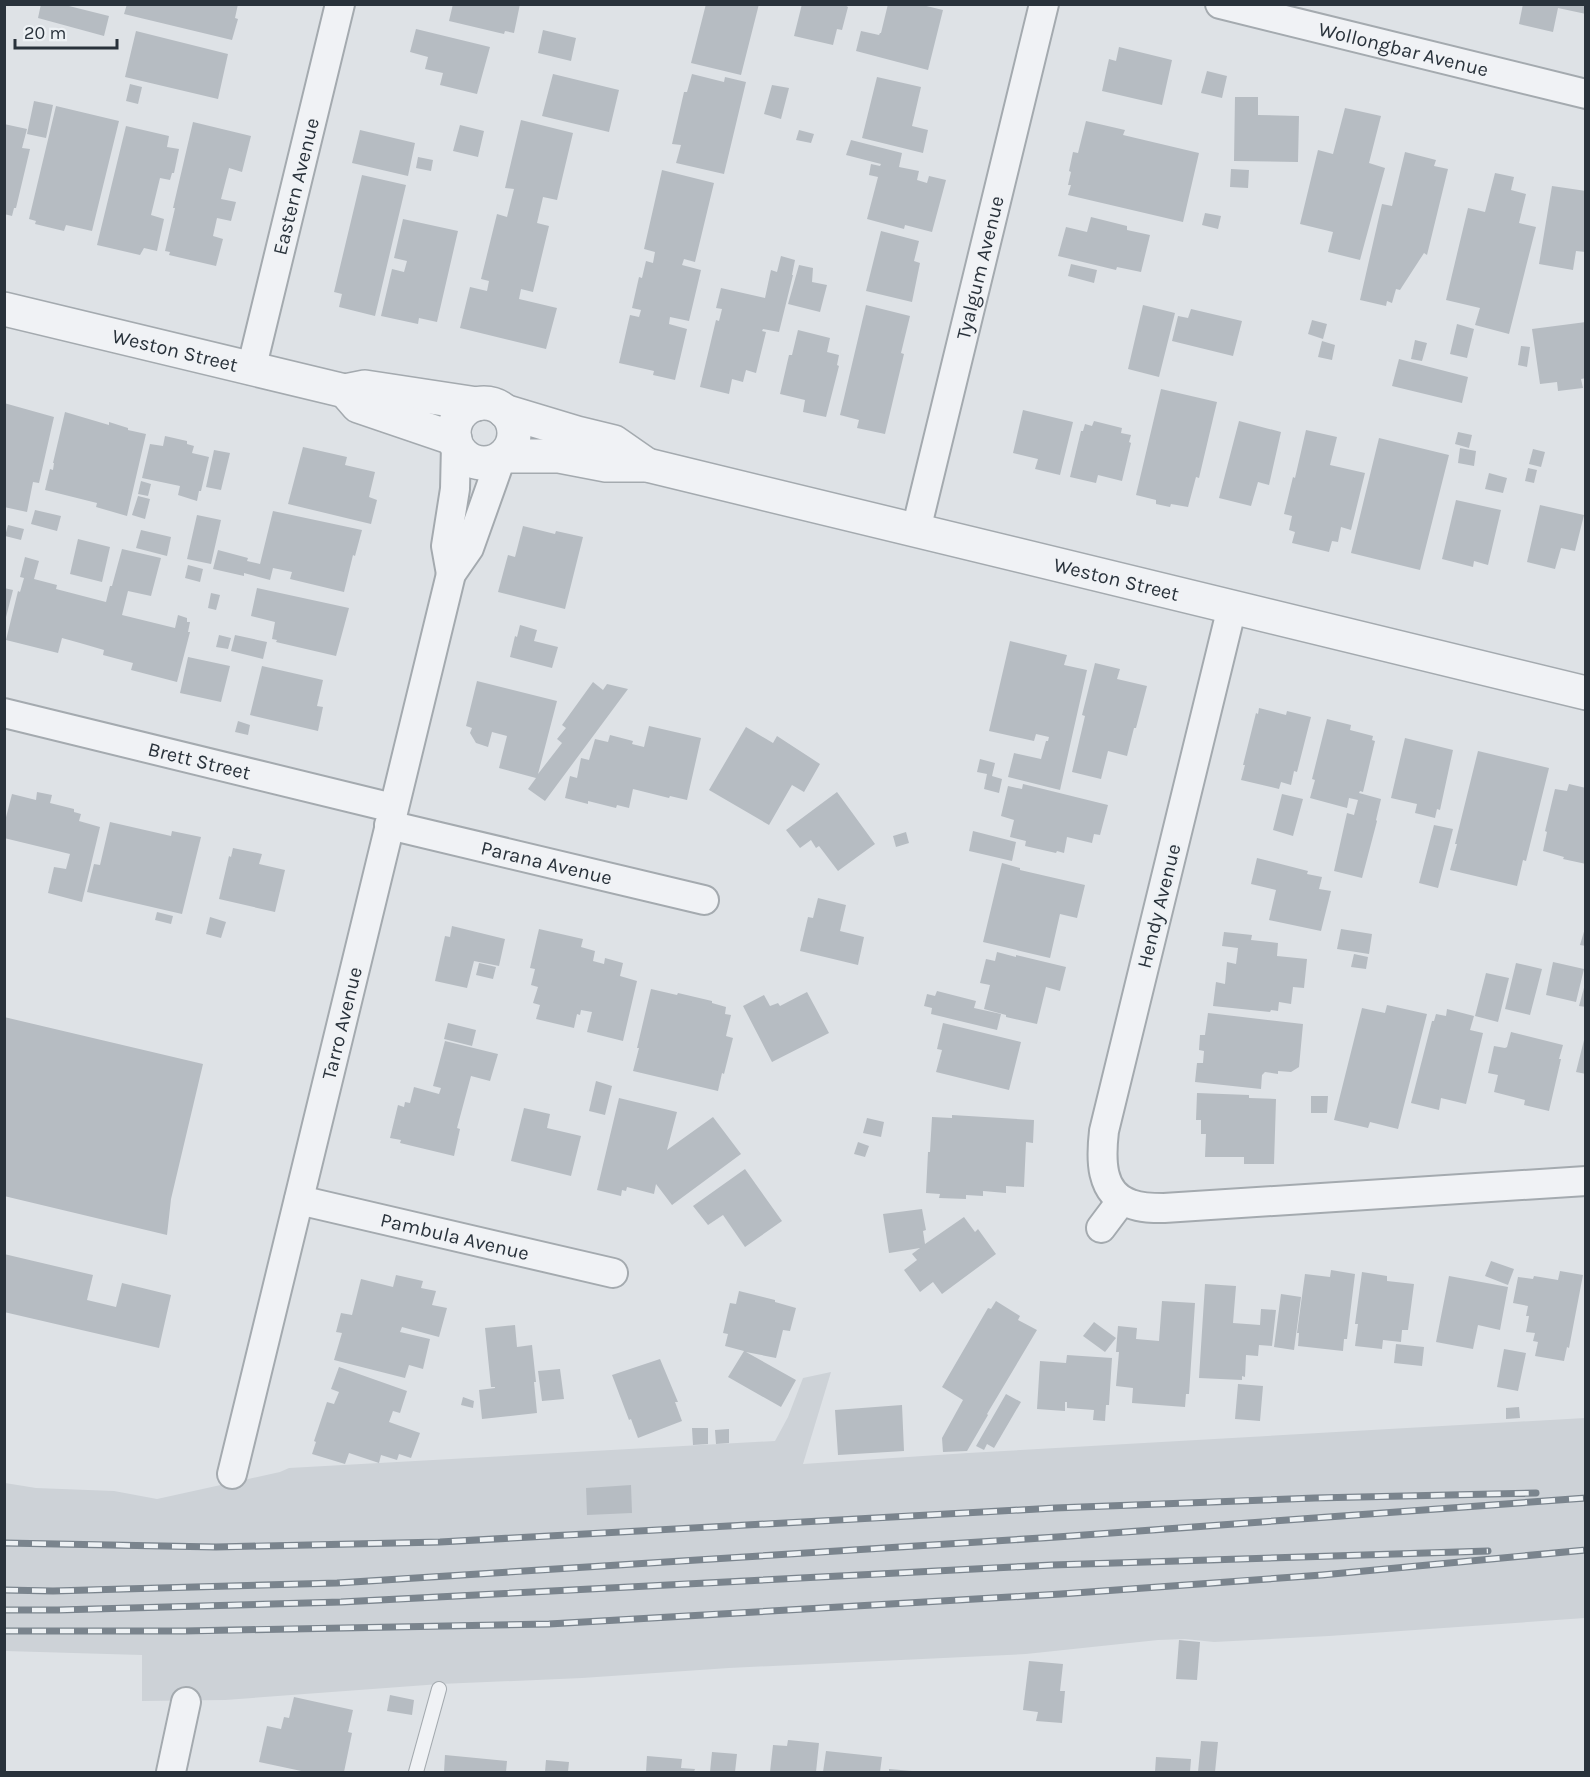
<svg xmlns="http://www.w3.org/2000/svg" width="1590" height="1777" viewBox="0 0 1590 1777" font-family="Karla,sans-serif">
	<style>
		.built { fill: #cdd2d7 }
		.building { fill: #b6bcc2 }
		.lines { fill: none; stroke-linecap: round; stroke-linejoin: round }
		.service-casing { stroke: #a4aaaf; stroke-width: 16 }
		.minor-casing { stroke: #a4aaaf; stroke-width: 32 }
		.tertiary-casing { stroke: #a4aaaf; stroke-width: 36 }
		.service { stroke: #f0f2f5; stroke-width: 14 }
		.minor { stroke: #f0f2f5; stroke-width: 28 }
		.tertiary { stroke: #f0f2f5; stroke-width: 33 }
		.rail-casing { stroke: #7a848d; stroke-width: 7 }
		.rail { stroke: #edf1f4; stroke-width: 4.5; stroke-dasharray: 14; stroke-linecap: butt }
		.labels { text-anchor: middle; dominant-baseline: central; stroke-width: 4.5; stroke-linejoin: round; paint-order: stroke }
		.street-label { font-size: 20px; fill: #29323b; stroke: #edf1f4 }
	</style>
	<rect width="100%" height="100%" fill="#dee2e6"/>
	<path class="built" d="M831 1372 803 1464 968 1453 1585 1418V1618L1329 1636 1214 1642 1185 1639 1158 1640 1026 1654 729 1668 582 1678 440 1684 225 1700 142 1701V1655L5 1651V1483L36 1488 114 1491 157 1499 280 1472 289 1468 775 1441 788 1417 803 1378Z"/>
	<path class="building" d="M41 4 69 6 109 16 104 36 38 18Z
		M127 4H238L235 18 238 19 232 40 124 14Z
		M453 4H520L514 33 505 31 504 34 449 21Z
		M706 4H759L741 75 691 63Z
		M802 4H843L848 7 842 30 837 29 833 45 794 36Z
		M888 4H918L943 10 928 70 856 51 861 31 879 35 880 33H881Z
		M1523 4H1586V14L1558 8 1553 32 1519 24Z
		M416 29 490 47 477 94 440 85 443 73 425 69 428 57 410 52Z
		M543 30 576 38 571 61 538 53Z
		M136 31 228 54 218 99 125 77Z
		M1119 47 1172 60 1162 105 1102 91 1109 59 1116 61Z
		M1207 71 1227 76 1222 98 1201 93Z
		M553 74 619 90 609 132 542 116Z
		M692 74 724 82 725 77 746 82 724 174 676 163 681 145 672 144 684 92H687Z
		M877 77 921 87 912 126 928 130 923 153 862 138Z
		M130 84 142 87 138 104 126 101Z
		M772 85 789 88 781 119 764 114Z
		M1235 97H1258V115L1299 116 1298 162 1234 161Z
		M34 101 53 105 46 138 27 134Z
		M56 106 119 121 92 231 66 225 64 231 35 224 36 221 29 219Z
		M1345 108 1381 116 1369 163 1385 168 1360 260 1328 252 1333 232 1300 224 1318 150 1333 154Z
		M521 120 573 133 557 200 543 197 537 223 549 226 533 292 521 289 519 299 557 308 546 349 460 328 470 287 487 291 489 281 481 279 497 214 507 217 514 189 505 188Z
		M1086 121 1125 130 1123 135 1199 153 1183 222 1068 195 1071 185H1068L1071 172 1069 171 1073 152 1078 153Z
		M193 122 251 136 242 172 229 168 221 199 236 202 231 221 217 218 213 236 223 239 216 266 169 255 170 252 165 251 175 208H173Z
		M4 124 27 129 22 148 30 149 16 208H14L12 216 4 214Z
		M460 125 484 131 478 157 453 151Z
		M126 126 169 136 167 147 179 149 174 173H172L170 180 160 178 151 215 164 219 157 251 144 248 140 255 97 245Z
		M360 130 415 143 408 176 352 163Z
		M799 130 814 134 811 143 796 140Z
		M851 140 902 153 899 167 919 171 917 180 927 183 929 176 946 180 932 232 905 225 904 229 867 219 878 177 869 175 871 164 880 166 881 164 846 155Z
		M1405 152 1436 160 1434 166 1448 169 1427 255 1424 253 1400 290 1396 289 1392 303 1387 301 1386 306 1360 300 1382 204 1392 206Z
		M418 157 433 160 431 171 416 168Z
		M1231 169 1249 170 1248 188 1230 187Z
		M662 170 714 183 695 262 684 259 682 265 701 270 689 321 670 317 669 324 687 329 675 380 653 375 654 371 619 363 630 315 639 317 641 310 632 308 639 277 642 278 646 261 653 263 655 252 644 249Z
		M1495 173 1514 177 1511 190 1526 194 1519 223 1536 227 1509 334 1475 325 1480 308 1446 300 1468 208 1485 212Z
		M362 175 406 185 375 316 339 307 342 294 334 292Z
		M1552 186 1586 191V252L1576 251 1573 270 1539 264Z
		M1205 213 1221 216 1218 229 1202 225Z
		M1091 217 1127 226V230L1150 235 1141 272 1117 267 1116 270 1058 256 1066 227 1087 232Z
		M403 219 458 231 437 322 419 318 418 324 381 316 392 269 404 272 407 261 394 258Z
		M881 231 919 241 914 261 920 263 912 302 866 291Z
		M781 256 795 260 792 275H793L779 332 763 329 762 331 766 332 756 373 746 370 743 382 732 379 729 394 700 387 716 320 719 321 722 309 716 308 721 288 765 298 771 270 777 272Z
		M1071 264 1097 270 1094 283 1068 276Z
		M799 265 813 268 812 282 827 285 820 312 788 304Z
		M866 305 910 316 901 353 904 354 885 434 857 428 859 420 840 415Z
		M1143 305 1175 313 1159 377 1128 369Z
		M1191 309 1242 321 1233 356 1172 341 1178 316 1188 318Z
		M1312 320 1327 324 1323 339 1308 334Z
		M1586 322V378L1581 379 1583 388 1558 391 1557 382 1540 384 1532 329Z
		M1457 324 1474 329 1467 358 1450 354Z
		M798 330 830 338 827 352 839 355 837 365 839 366 826 417 803 412 805 400 780 394 789 355H792Z
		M1415 340 1427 343 1422 361 1411 359Z
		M1322 341 1335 345 1332 360 1318 357Z
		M1521 346 1530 347 1527 367 1518 365Z
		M1399 359 1468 377 1462 403 1392 386Z
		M1161 389 1217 402 1199 478 1196 477 1188 507 1171 504 1170 507 1156 504V500L1136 495Z
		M4 403 54 417 39 483 33 482 27 512 4 507Z
		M1023 410 1073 422 1060 475 1035 469 1038 459 1013 453Z
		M65 412 109 425V422L128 428V430L146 434 127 516 96 507 97 503 45 490 50 469 53 470 54 463H53Z
		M1094 421 1122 428 1121 433 1131 435 1129 442 1131 443 1122 481 1098 475 1096 483 1070 477 1081 431H1083L1085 424 1092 426Z
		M1239 421 1281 432 1269 485 1258 482 1251 506 1219 498Z
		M1306 430 1337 437 1330 465 1365 473 1351 530 1341 527 1338 542 1332 541 1329 552 1292 543 1295 532 1289 530 1292 516 1284 514 1293 477 1295 478Z
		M1458 432 1472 435 1469 448 1455 444Z
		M165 436 187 441V444L194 446 192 453 209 457 201 491H199L197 501 178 495 180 486 142 478 150 444 163 446Z
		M1379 438 1449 455 1420 570 1351 553Z
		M303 447 347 457 345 465 375 472 369 497 377 500 371 524 288 504Z
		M1460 448 1476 451 1474 466 1458 463Z
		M1533 449 1545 452 1541 467 1529 464Z
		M214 450 230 453 221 490 206 487Z
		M1528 468 1537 470 1534 483 1525 481Z
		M1489 473 1507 478 1503 493 1485 489Z
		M141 481 151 484 148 496 138 494Z
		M138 496 150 499 145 519 132 515Z
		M1456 500 1501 510 1488 565 1474 561 1473 567 1442 559Z
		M1540 505 1584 515 1575 551 1561 548 1555 569 1527 562Z
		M35 510 61 516 57 531 31 524Z
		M273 511 362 530 355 556 353 555 344 592 290 579 292 572 273 568 270 580 244 573V576L213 569 218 550 248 558 247 561 260 564Z
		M197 515 221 520 211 564 187 559Z
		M8 525 24 529 21 540 5 536Z
		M523 526 555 534 556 531 583 537 565 609 498 592 508 555 515 557Z
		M141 530 171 537 167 556 136 548Z
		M78 539 110 547 102 582 70 574Z
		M122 549 161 558 151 596 128 591 122 615 175 628 178 615 187 618V622H190L188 632H190L177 682 131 670 133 663 103 655 104 650 80 643 62 638 58 653 6 640 18 591 20 592 24 578 20 577 25 557 39 561 34 579 57 585 56 589 106 602 110 586H112Z
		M188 565 203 569 200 582 185 578Z
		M4 588 13 590 5 621H4Z
		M257 588 349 608 336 656 276 642 277 640 272 639 275 622 251 616Z
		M211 593 220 595 216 610 208 608Z
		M520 625 537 630 534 641 558 647 552 668 510 657 515 636 517 637Z
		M219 635 231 638 228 649 216 647Z
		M235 635 267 642 263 659 231 651Z
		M1010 641 1067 655 1064 665 1087 670 1060 790 1008 777 1014 753 1041 759 1046 741H1048L1049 737 1036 734 1034 741 989 731Z
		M188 657 230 666 221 702 180 693Z
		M1095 663 1120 669 1117 679 1147 686 1136 728H1134L1127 756 1108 751 1101 779 1072 772 1085 716 1082 715Z
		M262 666 323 680 317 706 323 707 318 731 250 715Z
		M477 681 557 701 538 774 562 743 557 739 566 728 562 725 593 682 603 690 607 684 628 689 545 801 528 789 536 778 499 768 507 736 492 732 488 747 476 743 470 733 472 728 466 726Z
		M1259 708 1286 715 1287 711 1311 717 1297 772 1294 771 1291 785 1281 782 1279 789 1241 780 1245 765H1243L1256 713 1258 714Z
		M1327 719 1351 725 1350 730 1373 736 1372 740 1375 741 1363 792 1360 791 1359 793 1381 799 1376 820 1377 821 1362 878 1334 871 1347 813 1354 815 1358 800 1349 798 1347 808 1310 798 1315 780 1312 779Z
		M238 721 250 725 248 735 235 732Z
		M649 726 701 738 687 800 670 796 669 798 633 789 629 808 617 805 616 808 588 801V804L565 798 570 776 577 778 581 758 589 760 595 739 608 742 610 735 633 741 632 744 644 747Z
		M746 727 773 743 777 736 820 764 804 792 792 785 769 825 709 790Z
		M1405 738 1453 750 1440 810 1437 809 1435 818 1415 813 1417 804 1391 798Z
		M1478 751 1549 768 1526 861 1523 860 1517 886 1450 870 1457 844H1455Z
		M980 759 995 763 992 776 1002 779 999 793 984 789 987 774 977 772Z
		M1023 784 1108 805 1100 835 1094 834 1092 843 1067 837 1064 853 1057 851 1056 853 1025 846 1026 841 1010 837 1014 820 1001 816 1008 786 1022 789Z
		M1569 784 1586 788V864L1563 859 1564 857 1543 851 1547 832 1545 831 1555 789 1567 791Z
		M37 792 52 795 50 803 74 809V812L81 814 79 821 100 827 82 902 48 893 54 867 66 869 70 854 4 838V825L12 794 36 800Z
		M837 792 875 844 838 871 819 846 816 848 811 840 800 848 786 830Z
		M1282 794 1303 799 1293 836 1273 830Z
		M110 822 171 836 172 831 201 837 182 914 87 892 94 864 100 865Z
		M1434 825 1453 829 1438 888 1419 883Z
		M973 831 1016 842 1012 861 969 851Z
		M906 832 909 843 896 847 893 836Z
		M233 848 262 854 259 864 285 870 275 912 219 899 229 856 231 857Z
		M1257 858 1308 871 1307 874 1322 877 1319 889 1331 891 1321 931 1269 920 1276 890 1251 884Z
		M1002 863 1020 868V870L1085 885 1077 918 1060 914 1050 958 983 942Z
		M818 898 846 905 840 931 864 937 858 965 800 951 808 917 813 918Z
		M157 912 173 916 171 924 155 920Z
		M210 917 226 922 221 938 206 934Z
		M452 926 505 939 499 966 474 961 467 988 435 981 445 936 450 937Z
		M1585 928H1586V946L1580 945Z
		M539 929 583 939 581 947 595 951 593 961 604 964 605 958 623 963 620 976 637 981 623 1041 587 1032 592 1012 581 1010 580 1015 577 1014 574 1028 536 1019 540 1005 533 1003 538 987 531 985 535 969 530 968Z
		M1341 929 1372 934 1369 954 1337 949Z
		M1224 932 1252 935 1251 940 1278 943 1277 956 1307 959 1304 988 1293 987 1291 1004 1279 1002 1278 1011 1271 1010 1270 1012 1213 1006 1216 982 1225 984 1227 962 1236 964 1238 948 1222 946Z
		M997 952 1016 957V955L1066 967 1060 991 1046 987 1037 1024 1006 1017V1015L984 1009 990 985 980 983 986 959 995 961Z
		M1354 954 1368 957 1366 969 1351 967Z
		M1553 962 1584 969 1576 1002 1546 995Z
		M479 963 496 967 493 979 476 975Z
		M1516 963 1542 969 1530 1015 1505 1009Z
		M1486 973 1509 978 1498 1022 1475 1016Z
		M1585 984H1586V1007L1579 1006Z
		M651 989 677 995 678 993 712 1001V1003L726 1007 725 1014 731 1015 726 1036 733 1038 724 1074 722 1073 718 1091 633 1071 639 1048H637Z
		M937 991 976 1001 974 1008 1001 1014 997 1030 931 1014 932 1008 924 1006 927 994 935 996Z
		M807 992 829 1033 772 1062 743 1006 764 995 770 1006 778 1003 780 1006Z
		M1387 1005 1427 1014 1398 1129 1370 1122 1368 1128 1334 1120 1362 1008 1385 1013Z
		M1447 1009 1474 1016 1470 1030 1483 1033 1466 1104 1441 1098 1439 1110 1411 1103 1432 1021H1434L1436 1014 1446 1016Z
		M1208 1013 1303 1024 1299 1067 1291 1072 1278 1071V1074L1265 1072 1262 1075 1261 1089 1195 1082 1197 1063H1203L1204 1051 1199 1050 1200 1035H1205Z
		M4 1017 203 1064 171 1199 167 1235 4 1196Z
		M448 1023 476 1030 472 1046 444 1039Z
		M943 1023 1021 1042 1009 1090 936 1072 942 1050 937 1049Z
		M1511 1032 1563 1045 1559 1059H1561L1549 1111 1524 1105 1525 1100 1494 1092 1498 1075 1488 1073 1494 1046 1505 1048 1507 1047Z
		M1585 1036H1586V1074L1576 1072Z
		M445 1041 498 1054 490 1081 471 1076 457 1128 460 1129 454 1156 400 1143 401 1140 390 1138 398 1105 404 1107 405 1102 410 1103 414 1087 439 1094 441 1088 433 1086Z
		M596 1081 612 1086 605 1115 589 1111Z
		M1197 1093 1249 1095V1098L1276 1099 1274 1164H1244V1157H1205L1206 1134H1201V1120H1196Z
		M1311 1096H1328L1327 1113H1311Z
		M619 1098 677 1112 667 1150 713 1117 741 1154 672 1205 656 1184 654 1194 627 1187 626 1191 622 1190 621 1196 597 1190Z
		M524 1108 550 1114 547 1128 581 1136 571 1176 511 1161Z
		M952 1115 1034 1120 1033 1143 1026 1142 1024 1187 1006 1186V1193L983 1191V1196L966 1195V1199L939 1198 940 1194 926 1193 928 1152H930L932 1117 952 1118Z
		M867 1118 884 1122 881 1137 863 1133Z
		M858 1142 869 1146 865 1157 854 1154Z
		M745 1169 782 1221 745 1247 723 1215 708 1225 693 1206Z
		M922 1209 926 1230 923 1231 925 1244 964 1217 975 1232 978 1229 996 1254 942 1294 933 1282 920 1292 904 1270 917 1260 912 1254 920 1248 889 1253 883 1214Z
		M4 1254 93 1275 87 1300 116 1307 122 1283 171 1295 159 1348 4 1312Z
		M1491 1261 1514 1269 1508 1285 1485 1276Z
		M1331 1270 1355 1274 1347 1339H1344L1343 1351 1298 1346 1299 1333H1297L1305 1274 1330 1277Z
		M1560 1271 1583 1275 1569 1348 1567 1347 1564 1361 1535 1356 1538 1342 1533 1341 1535 1333 1526 1332 1529 1316H1526L1528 1306 1513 1303 1518 1277 1533 1279 1534 1276 1558 1280Z
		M1362 1272 1387 1276V1281L1414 1284 1408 1330H1402L1401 1342 1383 1340 1382 1349 1355 1346 1358 1324H1355Z
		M396 1275 423 1281 421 1288 436 1291 432 1305 447 1308 439 1337 402 1327 400 1332 430 1339 423 1369 409 1365 405 1378 334 1360 342 1333 336 1332 341 1313 352 1315 361 1279 393 1287Z
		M1449 1276 1508 1287 1500 1330 1478 1325 1473 1349 1436 1342Z
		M1205 1284 1236 1286 1233 1323 1260 1325 1261 1309 1276 1310 1272 1346 1259 1345 1258 1356 1246 1355 1245 1377 1242 1376V1380L1199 1378Z
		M739 1291 775 1300V1302L796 1308 790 1331 783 1330 776 1358 746 1352 796 1380 781 1407 728 1377 744 1351 725 1346 728 1334 723 1333 730 1303 736 1304Z
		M1281 1294 1301 1297 1294 1350 1274 1347Z
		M996 1301 1020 1316 1018 1320 1037 1330 987 1414 988 1415 967 1451 943 1452 942 1438 963 1400 942 1387 988 1308 991 1309Z
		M1162 1301 1195 1303 1189 1394H1186L1185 1407 1132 1403 1133 1388 1116 1386 1119 1352H1116L1118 1326 1137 1328 1136 1339 1159 1341Z
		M1094 1322 1116 1338 1105 1352 1083 1336Z
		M515 1325 517 1347 532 1345 536 1382H534L537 1413 482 1419 479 1390 495 1388V1387H491L485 1328Z
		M1396 1344 1424 1347 1422 1366 1394 1363Z
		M1504 1349 1526 1353 1518 1391 1497 1387Z
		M1067 1355 1112 1358 1109 1405H1106L1105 1421 1093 1420 1094 1410 1067 1408V1402H1065V1411L1037 1409 1040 1361 1066 1363Z
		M660 1359 678 1402H675L682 1421 638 1438 631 1419 629 1420 612 1375Z
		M339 1367 407 1391 400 1413 393 1411 389 1422 420 1433 411 1458 399 1454 397 1460 381 1455 379 1463 349 1453 345 1464 312 1454 316 1442 314 1441 327 1402 334 1404 339 1392 331 1389Z
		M560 1369 564 1399 542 1401 538 1371Z
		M1238 1384 1263 1386 1260 1421 1235 1419Z
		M1006 1394 1021 1402 994 1448 987 1444 984 1450 976 1446Z
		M463 1397 474 1401 473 1408 461 1405Z
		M902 1405 904 1451 838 1455 835 1410Z
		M1519 1407 1520 1418 1506 1419V1408Z
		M692 1428H708V1444L693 1445Z
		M729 1429V1443L716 1444 715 1430Z
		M631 1485 632 1513 587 1515 586 1488Z
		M1179 1640 1200 1642 1197 1680 1176 1679Z
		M1029 1661 1063 1664 1060 1691H1065L1062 1723 1036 1721 1038 1712 1023 1710Z
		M390 1695 414 1700 412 1715 387 1711Z
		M294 1697 353 1710 348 1732 352 1733 344 1772H306L259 1762 267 1726 281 1729 284 1717 289 1718Z
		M788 1740 819 1743 816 1772H770L773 1745 787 1746Z
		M1201 1741 1218 1742 1215 1772H1198Z
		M826 1751 882 1757 880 1772H823Z
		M712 1752 737 1754 735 1772H710Z
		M445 1755 507 1761 506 1772H444Z
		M647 1756 682 1759 681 1768 695 1769 694 1772H646Z
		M1156 1757 1191 1759 1190 1772H1155Z
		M546 1760 569 1762 568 1772H545Z
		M889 1769 912 1771V1772H889Z"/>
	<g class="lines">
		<g class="service-casing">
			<path id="service" d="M416 1772 439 1689"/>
		</g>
		<g class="minor-casing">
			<g id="minor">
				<path id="s1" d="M1220 4 1586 94"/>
				<path id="s2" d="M251 370 340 4"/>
				<path id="s3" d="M916 530 1044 4"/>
				<path d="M451 574 446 546 455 489 456 444"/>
				<path d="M1232 607 1104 1131C1101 1157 1099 1194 1131 1204 1141 1208 1153 1208 1164 1208L1586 1181"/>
				<path id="s4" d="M4 713 393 808"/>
				<path id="s5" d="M389 825 704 900"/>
				<path id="s6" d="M299 1200 613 1273"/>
				<path d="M1101 1228 1122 1200"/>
				<path id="s7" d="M232 1474 451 574 469 548 501 458"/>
				<path d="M171 1772 186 1702"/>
			</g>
		</g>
		<g class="tertiary-casing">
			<g id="tertiary">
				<path id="s8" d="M4 309 345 391 365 387 477 404"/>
				<path d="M345 391 358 406 455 439"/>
				<circle cx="484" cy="433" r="30"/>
				<path d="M504 411 577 433 614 442 647 465"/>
				<path id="s9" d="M504 456H559L606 465H647L1586 693"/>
			</g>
		</g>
		<use href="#service" class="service"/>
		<use href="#minor" class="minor"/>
		<use href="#tertiary" class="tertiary"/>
		<g class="rail-casing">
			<path id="rail" d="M4 1543 216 1547 440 1542 1055 1508 1315 1498 1536 1493
				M4 1590 53 1591 337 1583 1057 1537 1586 1498
				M4 1610H58L341 1602 1052 1565 1488 1551
				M4 1631H184L549 1624 1061 1594 1322 1575 1586 1550"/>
		</g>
		<use href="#rail" class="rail"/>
	</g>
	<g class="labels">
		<g class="street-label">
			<text stroke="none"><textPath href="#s1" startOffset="189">Wollongbar Avenue</textPath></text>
			<text stroke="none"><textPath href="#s2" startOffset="189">Eastern Avenue</textPath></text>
			<text stroke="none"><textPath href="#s3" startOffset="270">Tyalgum Avenue</textPath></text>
			<text stroke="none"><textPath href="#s8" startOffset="176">Weston Street</textPath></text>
			<text stroke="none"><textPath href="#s9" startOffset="627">Weston Street</textPath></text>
			<text stroke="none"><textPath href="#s4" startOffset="201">Brett Street</textPath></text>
			<text stroke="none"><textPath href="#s5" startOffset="162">Parana Avenue</textPath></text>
			<text transform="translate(1159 906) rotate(-76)">Hendy Avenue</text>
			<text stroke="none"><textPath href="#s7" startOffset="464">Tarro Avenue</textPath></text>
			<text stroke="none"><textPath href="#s6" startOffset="160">Pambula Avenue</textPath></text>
		</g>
	</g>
	<rect width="1590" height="1777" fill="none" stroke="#29323b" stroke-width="12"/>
	<path d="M15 39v9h102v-9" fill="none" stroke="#29323b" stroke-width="3"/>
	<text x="24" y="39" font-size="18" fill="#29323b" stroke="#edf1f4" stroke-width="4.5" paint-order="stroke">20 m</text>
</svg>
